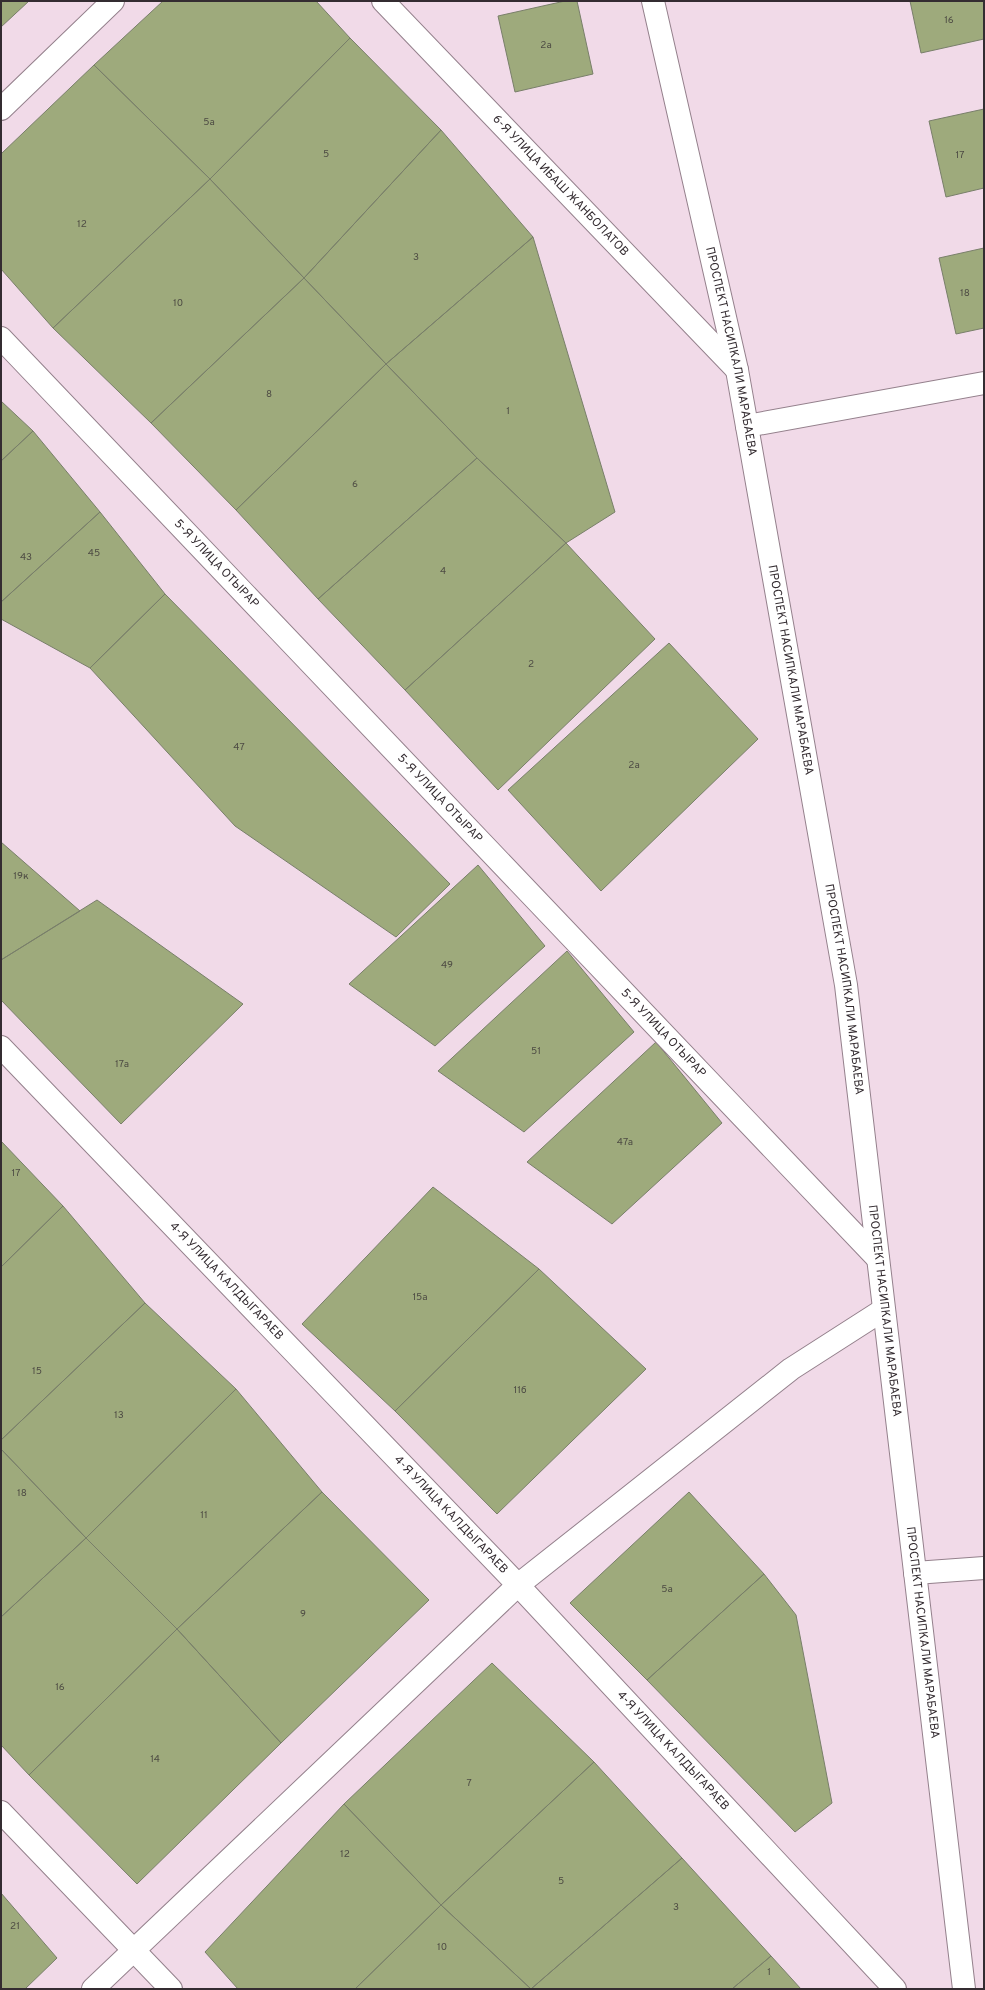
<svg xmlns="http://www.w3.org/2000/svg" width="985" height="1990" font-family="Overpass,sans-serif">
  <style>
    .building { fill: #9eaa7c; stroke: #797f6a }
    .lines { fill: none; stroke-linecap: round; stroke-linejoin: round }
    .minor-casing { stroke: #94808c; stroke-width: 24 }
    .secondary-casing { stroke: #94808c; stroke-width: 24 }
    .minor { stroke: #fff; stroke-width: 22 }
    .secondary { stroke: #fff; stroke-width: 22 }
    .labels { text-anchor: middle; dominant-baseline: central; stroke-width: 4; stroke-linejoin: round; paint-order: stroke }
    .number-label { font-size: 10px; fill: #4e4c44 }
    .street-label { font-size: 12px; fill: #342c31; stroke: #fee8f6 }
  </style>
  <rect width="100%" height="100%" fill="#f1dae8"/>
  <!-- building -->
  <path class="building" d="M1,1H29L1,27Z
    M163,1H316L350,38L210,179L94,65Z
    M565,1H577L593,74L515,92L498,16Z
    M910,1H984V39L921,53Z
    M350,38L441,130L304,278L210,179Z
    M94,65L210,179L53,328L1,269V154Z
    M984,109V188L946,197L929,121Z
    M441,130L533,237L386,364L304,278Z
    M210,179L304,278L151,423L53,328Z
    M533,237L615,512L566,543L477,458L386,364Z
    M984,248V328L956,334L939,258Z
    M304,278L386,364L236,510L151,423Z
    M386,364L477,458L318,599L236,510Z
    M1,401L33,431L1,461Z
    M33,431L100,512L1,602V461Z
    M477,458L566,543L405,690L318,599Z
    M100,512L165,594L90,668L1,619V602Z
    M566,543L655,639L498,790L405,690Z
    M165,594L450,884L396,937L235,826L90,668Z
    M669,643L758,739L601,891L508,790Z
    M1,842L80,911L1,960Z
    M478,865L545,946L435,1046L349,984Z
    M97,900L243,1004L121,1124L1,1000V960Z
    M567,951L634,1032L524,1132L438,1071Z
    M656,1042L722,1123L612,1224L527,1162Z
    M1,1141L63,1206L1,1267Z
    M433,1187L539,1269L395,1411L302,1324Z
    M63,1206L145,1303L1,1440V1267Z
    M539,1269L646,1369L497,1514L395,1411Z
    M145,1303L236,1389L86,1538L1,1449V1440Z
    M236,1389L322,1492L177,1629L86,1538Z
    M1,1449L86,1538L1,1617Z
    M322,1492L429,1600L281,1743L177,1629Z
    M689,1492L764,1574L647,1680L570,1603Z
    M86,1538L177,1629L29,1775L1,1745V1617Z
    M764,1574L796,1615L832,1803L795,1832L647,1680Z
    M177,1629L281,1743L137,1884L29,1775Z
    M492,1663L594,1762L441,1905L344,1804Z
    M594,1762L682,1858L531,1989L441,1905Z
    M344,1804L441,1905L355,1989H238L205,1952Z
    M682,1858L771,1956L732,1989H531Z
    M1,1893L57,1958L25,1989H1Z
    M441,1905L531,1989H355Z
    M771,1956L801,1989H732Z"/>
  <g class="lines">
    <defs>
      <g id="minor">
        <path id="s1" d="M383,1L737,370"/>
        <path d="M1,109L113,1"/>
        <path id="s2" d="M1,338L878,1259"/>
        <path d="M747,426L984,383"/>
        <path id="s3" d="M1,1047L518,1585L895,1989"/>
        <path d="M915,1573L984,1568"/>
        <path d="M1,1812L171,1989"/>
        <path d="M93,1989L518,1585L791,1369L883,1310"/>
      </g>
      <g id="secondary">
        <path id="s4" d="M653,1L737,370L846,985L964,1989"/>
      </g>
    </defs>
    <!-- minor casing -->
    <use href="#minor" class="minor-casing"/>
    <!-- secondary casing -->
    <use href="#secondary" class="secondary-casing"/>
    <!-- minor -->
    <use href="#minor" class="minor"/>
    <!-- secondary -->
    <use href="#secondary" class="secondary"/>
  </g>
  <g class="labels">
    <!-- number labels -->
    <g class="number-label">
      <text x="949" y="20">16</text>
      <text x="546" y="45">2а</text>
      <text x="209" y="122">5а</text>
      <text x="326" y="154">5</text>
      <text x="960" y="155">17</text>
      <text x="82" y="224">12</text>
      <text x="416" y="257">3</text>
      <text x="965" y="293">18</text>
      <text x="178" y="303">10</text>
      <text x="269" y="394">8</text>
      <text x="508" y="411">1</text>
      <text x="355" y="484">6</text>
      <text x="94" y="553">45</text>
      <text x="26" y="557">43</text>
      <text x="443" y="571">4</text>
      <text x="531" y="664">2</text>
      <text x="239" y="747">47</text>
      <text x="634" y="765">2а</text>
      <text x="21" y="876">19к</text>
      <text x="447" y="965">49</text>
      <text x="536" y="1051">51</text>
      <text x="122" y="1064">17а</text>
      <text x="625" y="1142">47а</text>
      <text x="16" y="1173">17</text>
      <text x="420" y="1297">15а</text>
      <text x="37" y="1371">15</text>
      <text x="520" y="1390">11б</text>
      <text x="119" y="1415">13</text>
      <text x="22" y="1493">18</text>
      <text x="204" y="1515">11</text>
      <text x="667" y="1589">5а</text>
      <text x="303" y="1614">9</text>
      <text x="60" y="1687">16</text>
      <text x="155" y="1759">14</text>
      <text x="469" y="1783">7</text>
      <text x="345" y="1854">12</text>
      <text x="561" y="1881">5</text>
      <text x="676" y="1907">3</text>
      <text x="15" y="1926">21</text>
      <text x="442" y="1947">10</text>
      <text x="769" y="1972">1</text>
    </g>
    <!-- street labels -->
    <g class="street-label">
      <text stroke="none"><textPath href="#s1" startOffset="256">6-Я УЛИЦА ИБАШ ЖАНБОЛАТОВ</textPath></text>
      <text stroke="none"><textPath href="#s4" startOffset="359">ПРОСПЕКТ НАСИПКАЛИ МАРАБАЕВА</textPath></text>
      <text stroke="none"><textPath href="#s2" startOffset="312">5-Я УЛИЦА ОТЫРАР</textPath></text>
      <text stroke="none"><textPath href="#s4" startOffset="683">ПРОСПЕКТ НАСИПКАЛИ МАРАБАЕВА</textPath></text>
      <text stroke="none"><textPath href="#s2" startOffset="636">5-Я УЛИЦА ОТЫРАР</textPath></text>
      <text stroke="none"><textPath href="#s4" startOffset="1007">ПРОСПЕКТ НАСИПКАЛИ МАРАБАЕВА</textPath></text>
      <text stroke="none"><textPath href="#s2" startOffset="960">5-Я УЛИЦА ОТЫРАР</textPath></text>
      <text stroke="none"><textPath href="#s3" startOffset="325">4-Я УЛИЦА КАЛДЫГАРАЕВ</textPath></text>
      <text stroke="none"><textPath href="#s4" startOffset="1331">ПРОСПЕКТ НАСИПКАЛИ МАРАБАЕВА</textPath></text>
      <text stroke="none"><textPath href="#s3" startOffset="649">4-Я УЛИЦА КАЛДЫГАРАЕВ</textPath></text>
      <text stroke="none"><textPath href="#s4" startOffset="1655">ПРОСПЕКТ НАСИПКАЛИ МАРАБАЕВА</textPath></text>
      <text stroke="none"><textPath href="#s3" startOffset="973">4-Я УЛИЦА КАЛДЫГАРАЕВ</textPath></text>
    </g>
  </g>
  <!-- border -->
  <rect width="985" height="1990" fill="none" stroke="#342c31" stroke-width="4"/>
</svg>
